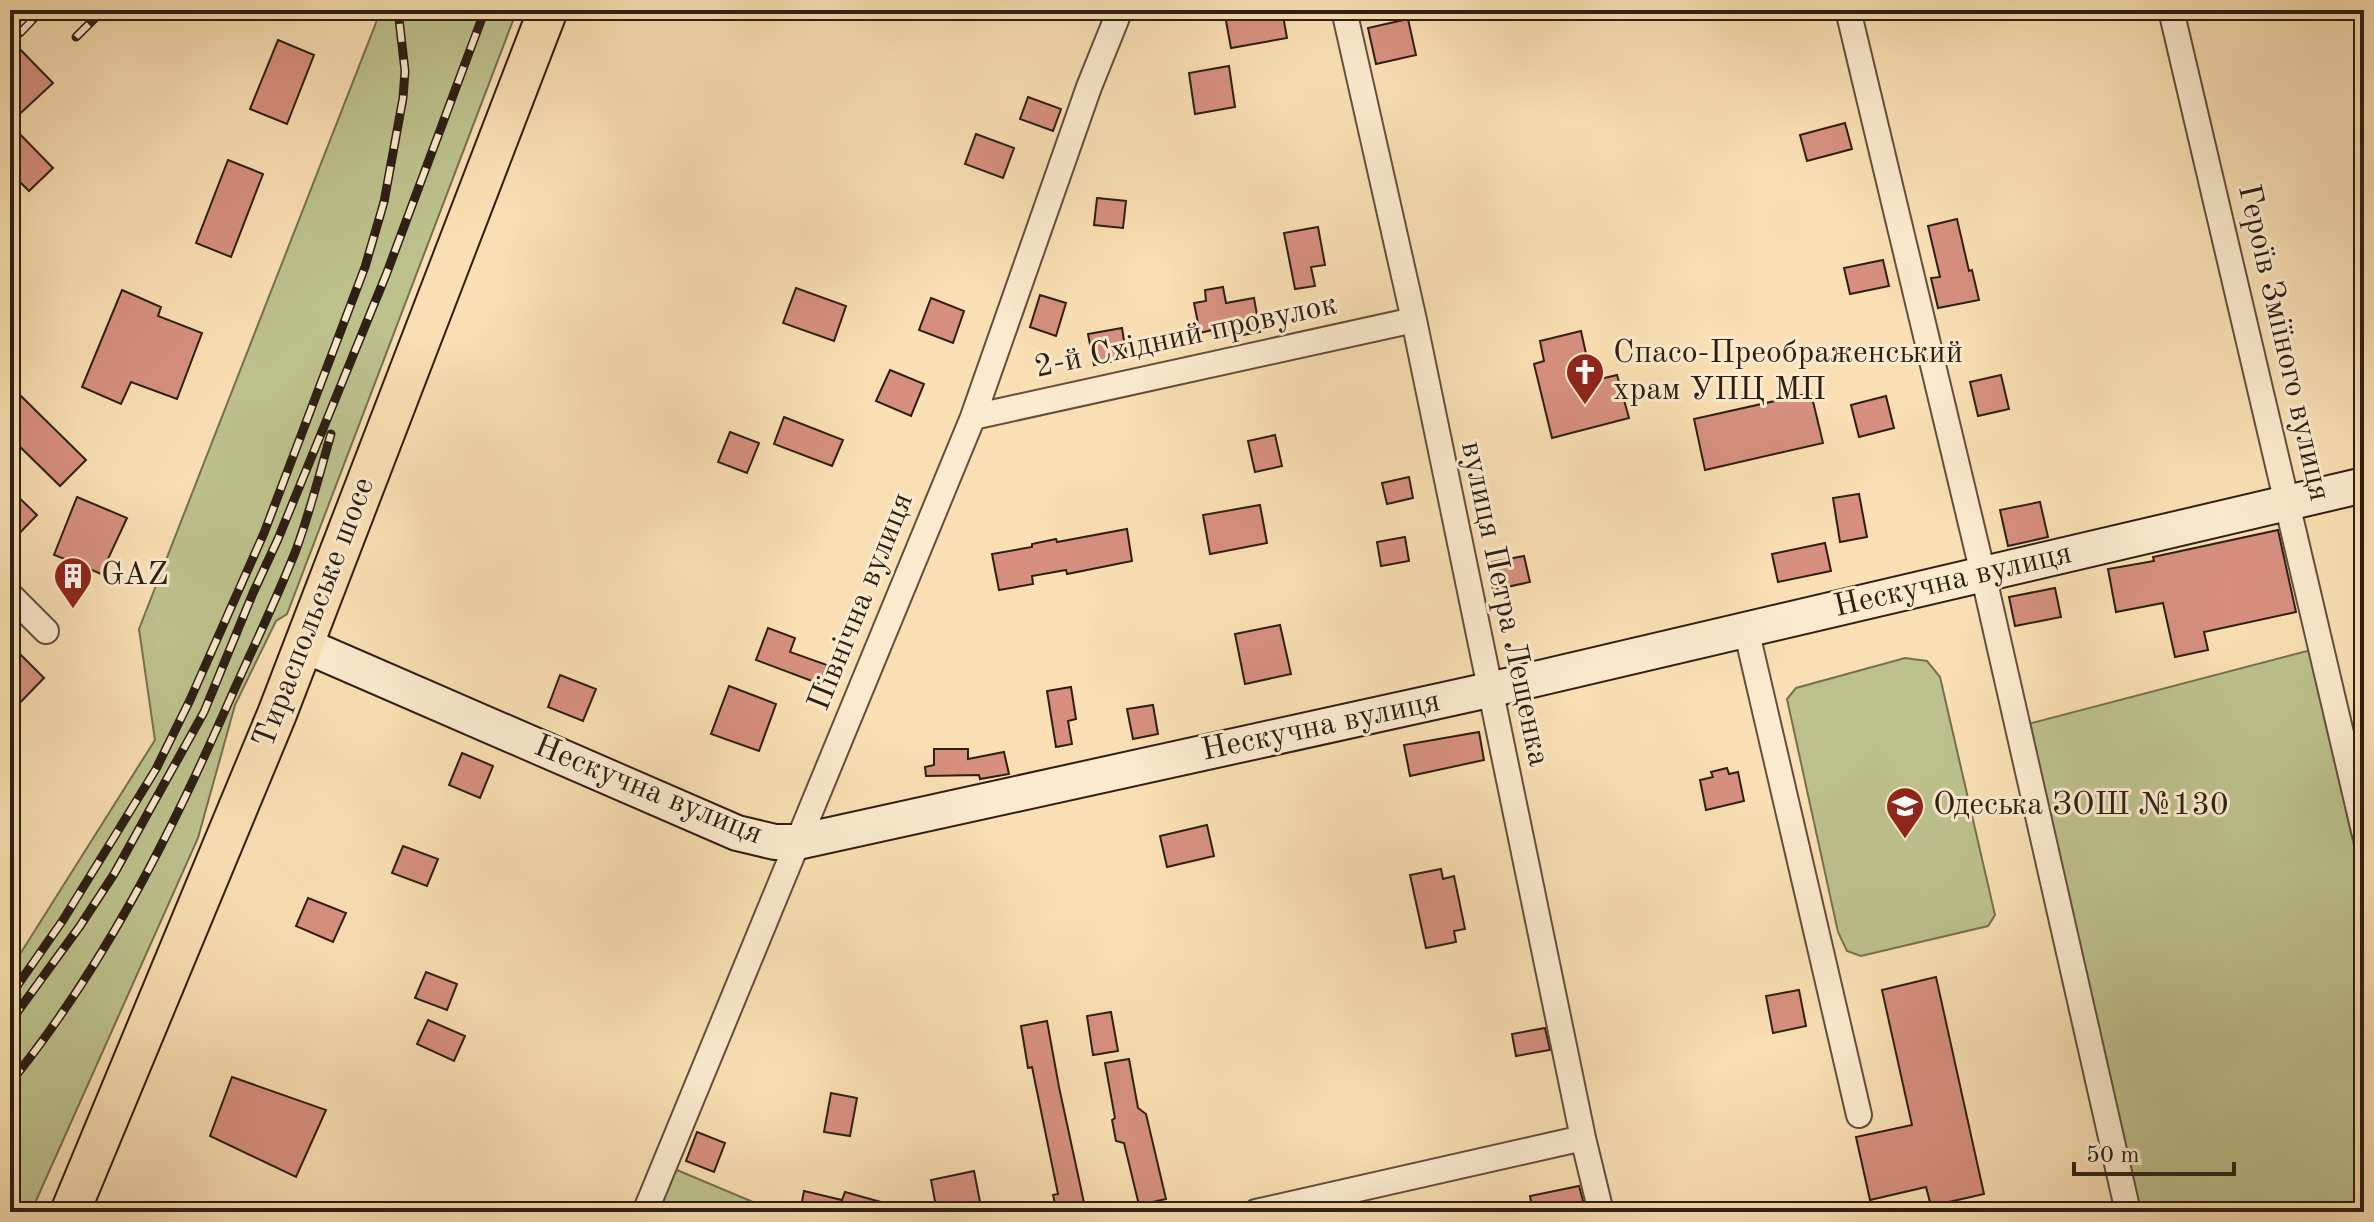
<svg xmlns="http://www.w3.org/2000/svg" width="2374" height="1222" font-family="'Old Standard TT',serif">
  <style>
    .green { fill: #bdc28d; stroke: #767050; stroke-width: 2 }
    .building { fill: #d79080; stroke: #2e1f14; stroke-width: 2 }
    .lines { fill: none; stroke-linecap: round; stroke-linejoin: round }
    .street-casing { stroke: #614f3c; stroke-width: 28 }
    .secondary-casing { stroke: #2e1f14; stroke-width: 38 }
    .primary-casing { stroke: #2e1f14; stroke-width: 42 }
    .street { stroke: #fbeace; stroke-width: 24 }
    .secondary { stroke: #fbeace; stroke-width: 34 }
    .primary { stroke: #f9dfb3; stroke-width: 38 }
    .rail-casing { stroke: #2e1f14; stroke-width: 9 }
    .rail { stroke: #fbeace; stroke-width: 6; stroke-dasharray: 18; stroke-linecap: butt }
    .labels { text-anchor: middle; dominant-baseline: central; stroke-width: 6; stroke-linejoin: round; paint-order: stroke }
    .street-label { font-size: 32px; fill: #2e1f14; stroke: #fbeace }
    .poi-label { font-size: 32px; fill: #2e1f14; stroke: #fbeace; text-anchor: start }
  </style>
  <rect width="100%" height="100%" fill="#f9dfb3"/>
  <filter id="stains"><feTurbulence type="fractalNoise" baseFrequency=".0025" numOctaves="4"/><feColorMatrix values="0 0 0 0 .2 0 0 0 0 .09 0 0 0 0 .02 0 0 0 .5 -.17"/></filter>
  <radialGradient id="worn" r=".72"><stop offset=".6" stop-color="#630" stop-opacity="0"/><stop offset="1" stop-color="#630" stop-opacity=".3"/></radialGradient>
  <!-- green -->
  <path class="green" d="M381,10H517L287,614L276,621L235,705L198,838L31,1212H10V970L155,740L139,629Z
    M2311,650L2364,891V1212H2139L2028,724Z
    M1905,658L1927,661L1940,677L1995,915L1988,926L1861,956L1847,951L1838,932L1787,699L1796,688Z
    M665,1165L777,1212H645Z"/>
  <!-- building -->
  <path class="building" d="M1224,10H1282L1287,38L1231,48Z
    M1408,19L1416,55L1376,64L1368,28Z
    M10,39L53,83L10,123Z
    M278,40L314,55L287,124L250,109Z
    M1229,66L1235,107L1195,114L1189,73Z
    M1028,97L1061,109L1053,131L1020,119Z
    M1845,123L1852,149L1807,161L1800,135Z
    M10,124L53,168L29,191L10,172Z
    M976,134L1014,148L1003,178L965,164Z
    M228,160L263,174L231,257L196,243Z
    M1097,198L1126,201L1123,228L1094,225Z
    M1957,219L1969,271L1972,270L1979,300L1938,308L1931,278L1940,277L1928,226Z
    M1318,227L1325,265L1311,267L1315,286L1295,289L1284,233Z
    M1883,260L1889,286L1850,294L1844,268Z
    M1223,287L1226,303L1254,298L1260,332L1214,340L1212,330L1200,333L1194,303L1206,301L1205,290Z
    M796,288L846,306L834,341L783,323Z
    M122,290L161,307L158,316L202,333L177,399L131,382L121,404L82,387Z
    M1040,295L1066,303L1056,336L1030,327Z
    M931,298L964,311L953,343L919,330Z
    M1122,328L1127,359L1094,365L1088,334Z
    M1581,331L1592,381L1617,375L1629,418L1552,438L1534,364L1544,361L1540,341Z
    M890,370L924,384L911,416L876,401Z
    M2001,375L2009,409L1978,416L1970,382Z
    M1811,393L1823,443L1705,470L1694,419Z
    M21,396L86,460L60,486L10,437V406Z
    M1886,396L1894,428L1859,437L1851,405Z
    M784,417L843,440L832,466L774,444Z
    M730,432L759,443L747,473L718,462Z
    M1275,435L1282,466L1255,472L1248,441Z
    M1409,477L1413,498L1387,504L1382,483Z
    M10,489L37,515L10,543Z
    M1859,494L1867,537L1840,542L1833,498Z
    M77,497L127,518L101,574L80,565L81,561L78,564L54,555Z
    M2040,502L2048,537L2008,546L2000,510Z
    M1260,505L1267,543L1210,554L1203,515Z
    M1127,529L1132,561L1067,574L1066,570L1032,576L1033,584L999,590L992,554L1032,547V544L1056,539L1057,542Z
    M2278,530L2296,612L2204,632L2208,650L2175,657L2163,603L2116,612L2108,569L2154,561L2153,557Z
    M1405,537L1409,561L1381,566L1377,542Z
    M1825,543L1831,571L1778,582L1772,554Z
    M1524,556L1530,582L1493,590L1487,563Z
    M2055,588L2061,617L2015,626L2009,597Z
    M1280,625L1291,674L1245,684L1235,634Z
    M768,628L795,638L790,652L827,665L820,684L756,660Z
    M10,644L44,678L10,713Z
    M560,675L596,689L583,721L548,707Z
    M729,686L776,704L759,751L711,734Z
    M1071,687L1076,719L1068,721L1072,744L1056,747L1047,691Z
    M1153,705L1158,734L1133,739L1127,709Z
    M1479,732L1484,760L1410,776L1404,745Z
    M934,749H968V759L1004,752L1009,774L980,779L979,775L926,776L925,767L934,765Z
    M462,753L493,766L480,798L449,785Z
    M1727,768L1729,774L1738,772L1744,801L1706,810L1700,780L1713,777L1711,772Z
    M1207,825L1214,856L1167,867L1160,836Z
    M403,846L438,859L427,886L392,873Z
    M1441,869L1443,879L1454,876L1465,929L1454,931L1456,942L1426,948L1410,875Z
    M308,898L346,913L333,942L296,926Z
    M426,972L457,984L447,1010L415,998Z
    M1936,977L1984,1194L1931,1206L1926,1187L1870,1200L1856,1137L1912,1125L1882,990Z
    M1799,990L1806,1026L1773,1033L1766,996Z
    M1111,1012L1118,1051L1093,1055L1087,1016Z
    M428,1020L465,1036L454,1061L417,1044Z
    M1047,1021L1059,1087L1086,1212H1057L1053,1195L1058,1194L1032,1067L1028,1068L1021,1026Z
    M1545,1028L1550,1050L1516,1056L1512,1034Z
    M1129,1059L1138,1108L1146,1114L1166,1199L1139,1205L1124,1143L1116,1141L1112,1120L1115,1118L1105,1063Z
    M232,1077L326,1110L296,1177L210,1136Z
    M831,1093L857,1098L850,1136L824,1132Z
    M697,1132L725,1143L714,1172L686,1161Z
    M974,1171L982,1212H937L931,1180Z
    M1579,1186L1586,1212H1533L1530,1196Z
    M804,1191L842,1200L845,1192L899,1207L898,1212H800Z"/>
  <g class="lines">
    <defs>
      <path id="street" d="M1344,10L1414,320L1583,1138L1601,1212
        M1848,10L1984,578L2128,1212
        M2171,10L2364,831
        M973,417L1414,320
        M10,595L46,631
        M1746,629L1859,1115
        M645,1212L973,417L1089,87L1120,10
        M1256,1212L1583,1138"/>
      <path id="secondary" d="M304,645L737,833L775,842H798L1489,690L2364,485"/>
      <path id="primary" d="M70,1212L277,714L548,10"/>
    </defs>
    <!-- street casing -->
    <use href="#street" class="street-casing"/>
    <!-- secondary casing -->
    <use href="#secondary" class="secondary-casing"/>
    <!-- primary casing -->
    <use href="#primary" class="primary-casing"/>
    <!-- street -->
    <use href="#street" class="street"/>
    <!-- secondary -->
    <use href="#secondary" class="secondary"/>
    <!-- primary -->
    <use href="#primary" class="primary"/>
    <defs>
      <path id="rail" d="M20,33L42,10
        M76,37L103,10
        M10,996L63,920L156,769L190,700L264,533L365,267L384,202L403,98L405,71L398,10
        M10,1022L80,926L114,874L204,712L253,593L278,539L386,275L485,10
        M10,1083C102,969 168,840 227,706C250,654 275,603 296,550C310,512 320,472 331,434"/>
    </defs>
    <!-- rail casing -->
    <use href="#rail" class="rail-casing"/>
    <!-- rail -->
    <use href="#rail" class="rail"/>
  </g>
  <!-- icons -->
  <defs>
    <symbol id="church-pin" viewBox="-11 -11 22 30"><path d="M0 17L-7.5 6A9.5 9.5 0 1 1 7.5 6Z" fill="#8f2418" stroke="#fbeace"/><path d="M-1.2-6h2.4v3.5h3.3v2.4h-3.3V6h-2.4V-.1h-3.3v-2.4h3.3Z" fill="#fff"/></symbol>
    <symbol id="building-pin" viewBox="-11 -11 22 30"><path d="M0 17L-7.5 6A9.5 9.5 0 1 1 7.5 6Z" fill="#8f2418" stroke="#fbeace"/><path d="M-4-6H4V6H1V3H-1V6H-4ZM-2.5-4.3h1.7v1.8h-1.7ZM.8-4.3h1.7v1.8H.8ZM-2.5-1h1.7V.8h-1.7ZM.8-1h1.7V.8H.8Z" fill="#fff"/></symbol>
    <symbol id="school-pin" viewBox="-11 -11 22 30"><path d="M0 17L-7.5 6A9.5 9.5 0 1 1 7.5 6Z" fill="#8f2418" stroke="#fbeace"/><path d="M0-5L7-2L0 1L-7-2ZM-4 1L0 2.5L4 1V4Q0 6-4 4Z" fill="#fff"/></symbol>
  </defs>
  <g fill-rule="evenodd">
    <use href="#church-pin" x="1563" y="350" width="44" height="60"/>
    <use href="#building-pin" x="51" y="554" width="44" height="60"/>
    <use href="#school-pin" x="1883" y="784" width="44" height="60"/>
  </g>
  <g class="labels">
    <!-- street labels -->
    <g class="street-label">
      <text transform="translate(1186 337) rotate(-12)">2-й Східний провулок</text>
      <text transform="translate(2283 343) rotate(77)">Героїв Зміїного вулиця</text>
      <text transform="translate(1953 581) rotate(-13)">Нескучна вулиця</text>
      <text transform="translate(862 602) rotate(-68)">Північна вулиця</text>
      <text transform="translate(1504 604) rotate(78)">вулиця Петра Лещенка</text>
      <text transform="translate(315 613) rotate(-69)">Тираспольське шосе</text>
      <text transform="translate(1321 727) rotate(-12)">Нескучна вулиця</text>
      <text transform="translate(648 791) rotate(22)">Нескучна вулиця</text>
    </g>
    <!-- poi labels -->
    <g class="poi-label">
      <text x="1613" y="354">Спасо-Преображенський<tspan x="1613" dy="37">храм УПЦ МП</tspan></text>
      <text x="101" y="576">GAZ</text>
      <text x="1933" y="806">Одеська ЗОШ №130</text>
    </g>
  </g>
  <!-- margin -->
  <rect width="2374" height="1222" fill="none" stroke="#f9dfb3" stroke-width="40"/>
  <rect x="12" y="12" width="2350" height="1198" fill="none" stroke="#2e1f14" stroke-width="4"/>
  <rect x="20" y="20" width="2334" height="1182" fill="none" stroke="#2e1f14" stroke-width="2"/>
  <!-- scale -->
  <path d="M2074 1162v12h160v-12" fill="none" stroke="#2e1f14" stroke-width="4"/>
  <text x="2086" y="1162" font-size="24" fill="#2e1f14" stroke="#fbeace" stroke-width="6" paint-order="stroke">50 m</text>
  <rect width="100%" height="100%" filter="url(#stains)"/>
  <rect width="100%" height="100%" fill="url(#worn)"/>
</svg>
